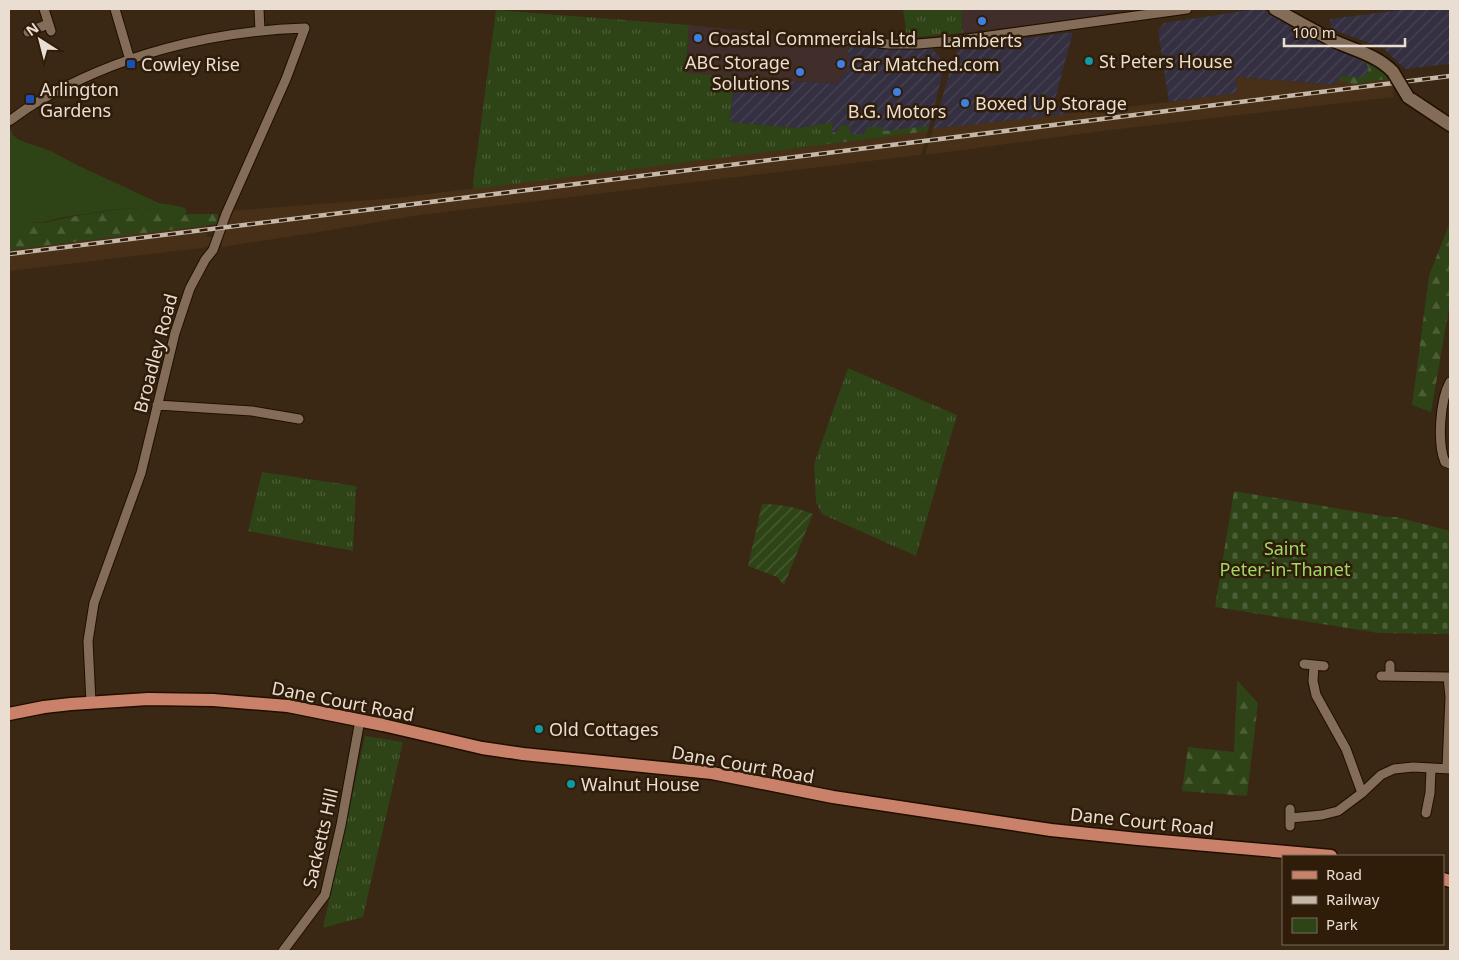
<svg xmlns="http://www.w3.org/2000/svg" width="1459" height="960" font-family="'Noto Sans',sans-serif">
  <style>
    .commercial { fill: #412d2a }
    .industrial { fill: url(#industrial-furrows) }
    .built { fill: #473017 }
    .grass { fill: url(#grass-tufts) }
    .forest { fill: url(#forest-firs) }
    .cemetery { fill: url(#cemetery-stones) }
    .park { fill: #2e4316 }
    .garden { fill: url(#garden-furrows) }
    .lines { fill: none; stroke-linecap: round; stroke-linejoin: round }
    .street-casing { stroke: #200f00; stroke-width: 11 }
    .secondary-casing { stroke: #200f00; stroke-width: 15 }
    .primary-casing { stroke: #200f00; stroke-width: 15 }
    .street { stroke: #836d58; stroke-width: 9 }
    .secondary { stroke: #836d58; stroke-width: 12 }
    .primary { stroke: #c98269; stroke-width: 12 }
    .rail-casing { stroke: #c5b8aa; stroke-width: 4.5 }
    .rail { stroke: #2f1d0a; stroke-width: 2.5; stroke-dasharray: 8; stroke-linecap: butt }
    .secondary-bridge-casing { stroke: #200f00; stroke-width: 15; stroke-linecap: butt }
    .secondary-bridge { stroke: #836d58; stroke-width: 12 }
    .shop-dot { fill: #3f7fe0; stroke: #2f1d0a; stroke-width: 2 }
    .culture-dot { fill: #0f9aa8; stroke: #2f1d0a; stroke-width: 2 }
    .transit-dot { fill: #1a4fb4; stroke: #2f1d0a; stroke-width: 2 }
    .labels { text-anchor: middle; dominant-baseline: central; stroke-width: 5; stroke-linejoin: round; paint-order: stroke }
    .poi-label { font-size: 18px; fill: #eaded2; stroke: #2f1d0a; text-anchor: start }
    .street-label { font-size: 18px; fill: #eaded2; stroke: #2f1d0a }
    .park-label { font-size: 18px; fill: #a0d864; stroke: #2f1d0a }
  </style>
  <defs>
    <pattern id="industrial-furrows" width="10" height="10" patternUnits="userSpaceOnUse" patternTransform="scale(1.25)"><rect width="10" height="10" fill="#343041"/><path d="M-1 1l2-2M0 10L10 0M9 11l2-2" fill="none" stroke="#484453"/></pattern>
    <pattern id="grass-tufts" width="24" height="20" patternUnits="userSpaceOnUse" patternTransform="scale(1.25)"><rect width="24" height="20" fill="#2e4316"/><path d="M3 7l-1-3M5 7V3M7 7l1-3M15 17l-1-3M17 17v-4M19 17l1-3" fill="none" stroke="#4c5e37"/></pattern>
    <pattern id="forest-firs" width="22" height="20" patternUnits="userSpaceOnUse" patternTransform="scale(1.25)"><rect width="22" height="20" fill="#2e4316"/><path d="M5 1l3.5 6h-7zM16 11l3.5 6h-7z" fill="#4c5e37"/></pattern>
    <pattern id="cemetery-stones" width="16" height="16" patternUnits="userSpaceOnUse" patternTransform="scale(1.25)"><rect width="16" height="16" fill="#2e4316"/><path d="M2 7V4a2 2 0 0 1 4 0v3zM10 15v-3a2 2 0 0 1 4 0v3z" fill="#4c5e37"/></pattern>
    <pattern id="garden-furrows" width="10" height="10" patternUnits="userSpaceOnUse" patternTransform="scale(1.25)"><rect width="10" height="10" fill="#2e4316"/><path d="M-1 1l2-2M0 10L10 0M9 11l2-2" fill="none" stroke="#4c5e37"/></pattern>
  </defs>
  <rect width="100%" height="100%" fill="#3a2714"/>
  <!-- commercial -->
  <path class="commercial" d="M968,9H1132L1087,17L963,33L961,12Z
    M689,25L834,40L849,44L847,70L836,84L686,74Z"/>
  <!-- industrial -->
  <path class="industrial" d="M1256,9H1261L1358,54L1383,74L1360,79L1336,80V85L1236,77L1238,93L1169,102L1158,31L1164,23Z
    M1409,9H1450V64L1405,69L1383,48L1331,29L1330,19Z
    M1073,32L1054,103L1070,114L933,129L956,51L967,46Z
    M849,44L931,47L945,64L928,131L831,144L833,122L799,128L730,122L734,77L836,84L847,70Z"/>
  <!-- built -->
  <path class="built" d="M1236,77L1336,85V79L1392,78L1394,97L1103,131L925,155L933,129L1169,102L1237,93Z
    M928,131L921,155L420,215L307,234L222,247V236L229,211L396,198L831,144Z
    M218,214L217,224L206,226L207,237H214L210,247L9,271V242Z"/>
  <!-- grass -->
  <path class="grass" d="M903,9H968L961,12L963,33L907,38Z
    M496,10L689,25L686,73L734,77L730,122L799,128L833,122L831,144L474,189L473,183Z
    M848,368L957,415L916,556L822,514L816,502L814,464Z
    M262,472L356,486L353,551L248,531Z
    M365,736L403,742L363,917L323,928Z"/>
  <!-- forest -->
  <path class="forest" d="M1353,55L1386,71L1392,78L1355,84L1340,81L1338,78C1345,75 1350,75 1357,78C1364,76 1367,75 1369,68C1364,60 1358,60 1353,55Z
    M840,125L850,126V134H864L867,127H883L884,131L929,126L928,131L831,144L832,133L838,131Z
    M131,208L156,209L182,217L186,214H218L217,224L9,250V227C18,228 23,224 31,223C35,222 39,223 43,223C72,216 101,211 131,208Z
    M1450,222V303L1431,412L1412,405L1429,276Z
    M1237,680L1258,703L1247,796L1182,791L1188,747L1234,752Z"/>
  <!-- cemetery -->
  <path class="cemetery" d="M1234,491L1388,517H1397L1450,531V634L1379,633L1215,607Z"/>
  <!-- park -->
  <path class="park" d="M9,127L13,135L19,140L51,151L77,165L159,203L178,206L185,208L187,212L182,217L177,218L156,209L131,208L103,211L60,218L40,223L33,222L22,227H9Z"/>
  <!-- garden -->
  <path class="garden" d="M762,504C780,504 796,507 813,514L784,585L777,577L748,566Z"/>
  <g class="lines">
    <defs>
      <path id="street" d="M44,9L51,31
        M115,9L130,60
        M259,9L260,31
        M28,32L48,24
        M840,39L889,44H918L953,41L1187,9
        M9,121C17,116 25,109 34,104C116,55 210,31 305,28L286,79L226,214L213,250L205,260L190,288L175,333L141,473L94,603L88,641L91,703
        M1450,382C1440,400 1437,443 1445,462L1450,464
        M157,405L252,411L299,419
        M1304,664L1324,666
        M1314,665L1313,681L1316,695L1346,749L1362,793
        M1390,665V676
        M1381,676L1448,677L1450,697L1447,768
        M1426,813L1430,793L1431,769
        M1291,818L1322,815L1338,811L1362,793L1381,775L1394,769L1413,767L1450,769
        M1290,826V809
        M283,951L325,895L341,825L360,720"/>
      <path id="secondary" d="M1275,9C1295,20 1314,31 1334,41C1354,50 1377,55 1393,72
        M1408,97L1450,125"/>
      <path id="primary" d="M9,714L44,707L71,704L148,699L213,700L288,706L383,725L482,748L523,754L712,773L833,797L1051,830L1138,839L1331,856
        M1443,879L1450,881"/>
    </defs>
    <!-- street casing -->
    <use href="#street" class="street-casing"/>
    <!-- secondary casing -->
    <use href="#secondary" class="secondary-casing"/>
    <!-- primary casing -->
    <use href="#primary" class="primary-casing"/>
    <!-- street -->
    <use href="#street" class="street"/>
    <!-- secondary -->
    <use href="#secondary" class="secondary"/>
    <!-- primary -->
    <use href="#primary" class="primary"/>
    <defs>
      <path id="rail" d="M9,254L1450,76"/>
    </defs>
    <!-- rail casing -->
    <use href="#rail" class="rail-casing"/>
    <!-- rail -->
    <use href="#rail" class="rail"/>
    <defs>
      <path id="secondary-bridge" d="M1393,72L1408,97"/>
    </defs>
    <!-- secondary-bridge casing -->
    <use href="#secondary-bridge" class="secondary-bridge-casing"/>
    <!-- secondary-bridge -->
    <use href="#secondary-bridge" class="secondary-bridge"/>
  </g>
  <!-- markers -->
  <g class="shop-dot">
    <circle cx="982" cy="21" r="5"/>
    <circle cx="698" cy="38" r="5"/>
    <circle cx="841" cy="64" r="5"/>
    <circle cx="800" cy="72" r="5"/>
    <circle cx="897" cy="92" r="5"/>
    <circle cx="965" cy="103" r="5"/>
  </g>
  <g class="culture-dot">
    <circle cx="1089" cy="61" r="5"/>
    <circle cx="539" cy="729" r="5"/>
    <circle cx="571" cy="784" r="5"/>
  </g>
  <g class="transit-dot">
    <rect x="126" y="59" width="10" height="10" rx="2.5"/>
    <rect x="25" y="94" width="10" height="10" rx="2.5"/>
  </g>
  <g class="labels">
    <!-- poi labels -->
    <g class="poi-label">
      <text x="708" y="38">Coastal Commercials Ltd</text>
      <text x="982" y="40" text-anchor="middle">Lamberts</text>
      <text x="1099" y="61">St Peters House</text>
      <text x="790" y="62" text-anchor="end">ABC Storage<tspan x="790" dy="21">Solutions</tspan></text>
      <text x="141" y="64">Cowley Rise</text>
      <text x="851" y="64">Car Matched.com</text>
      <text x="40" y="89">Arlington<tspan x="40" dy="21">Gardens</tspan></text>
      <text x="975" y="103">Boxed Up Storage</text>
      <text x="897" y="111" text-anchor="middle">B.G. Motors</text>
      <text x="549" y="729">Old Cottages</text>
      <text x="581" y="784">Walnut House</text>
    </g>
    <!-- street labels -->
    <g class="street-label">
      <text transform="translate(155 353) rotate(-75)">Broadley Road</text>
      <text transform="translate(343 701) rotate(11)">Dane Court Road</text>
      <text transform="translate(743 764) rotate(10)">Dane Court Road</text>
      <text transform="translate(1142 821) rotate(6)">Dane Court Road</text>
      <text transform="translate(320 838) rotate(-77)">Sacketts Hill</text>
    </g>
    <!-- park labels -->
    <g class="park-label">
      <text x="1285" y="548">Saint<tspan x="1285" dy="21">Peter-in-Thanet</tspan></text>
    </g>
  </g>
  <!-- border -->
  <rect width="1459" height="960" fill="none" stroke="#eaded2" stroke-width="20"/>
  <!-- legend -->
  <rect x="1282" y="855" width="162" height="90" fill="#2f1d0a" stroke="#7a6a5a"/>
  <rect x="1292" y="871" width="25" height="8" fill="#c98269" stroke="#7a6a5a"/>
  <text x="1326" y="880" font-size="15" fill="#eaded2">Road</text>
  <rect x="1292" y="896" width="25" height="8" fill="#c5b8aa" stroke="#7a6a5a"/>
  <text x="1326" y="905" font-size="15" fill="#eaded2">Railway</text>
  <rect x="1292" y="918" width="25" height="15" fill="#2e4316" stroke="#7a6a5a"/>
  <text x="1326" y="930" font-size="15" fill="#eaded2">Park</text>
  <!-- north arrow -->
  <g transform="translate(40 40) rotate(324)" stroke="#2f1d0a" stroke-width="4" paint-order="stroke">
  <path d="M0-4L9 19L0 12L-9 19Z" fill="#eaded2"/>
  <text y="-8" font-size="14" font-weight="bold" text-anchor="middle" fill="#eaded2">N</text>
  </g>
  <!-- scale -->
  <path d="M1284 38v8h121v-8" fill="none" stroke="#eaded2" stroke-width="2.5"/>
  <text x="1292" y="38" font-size="15" fill="#eaded2" stroke="#2f1d0a" stroke-width="4" paint-order="stroke">100 m</text>
</svg>
